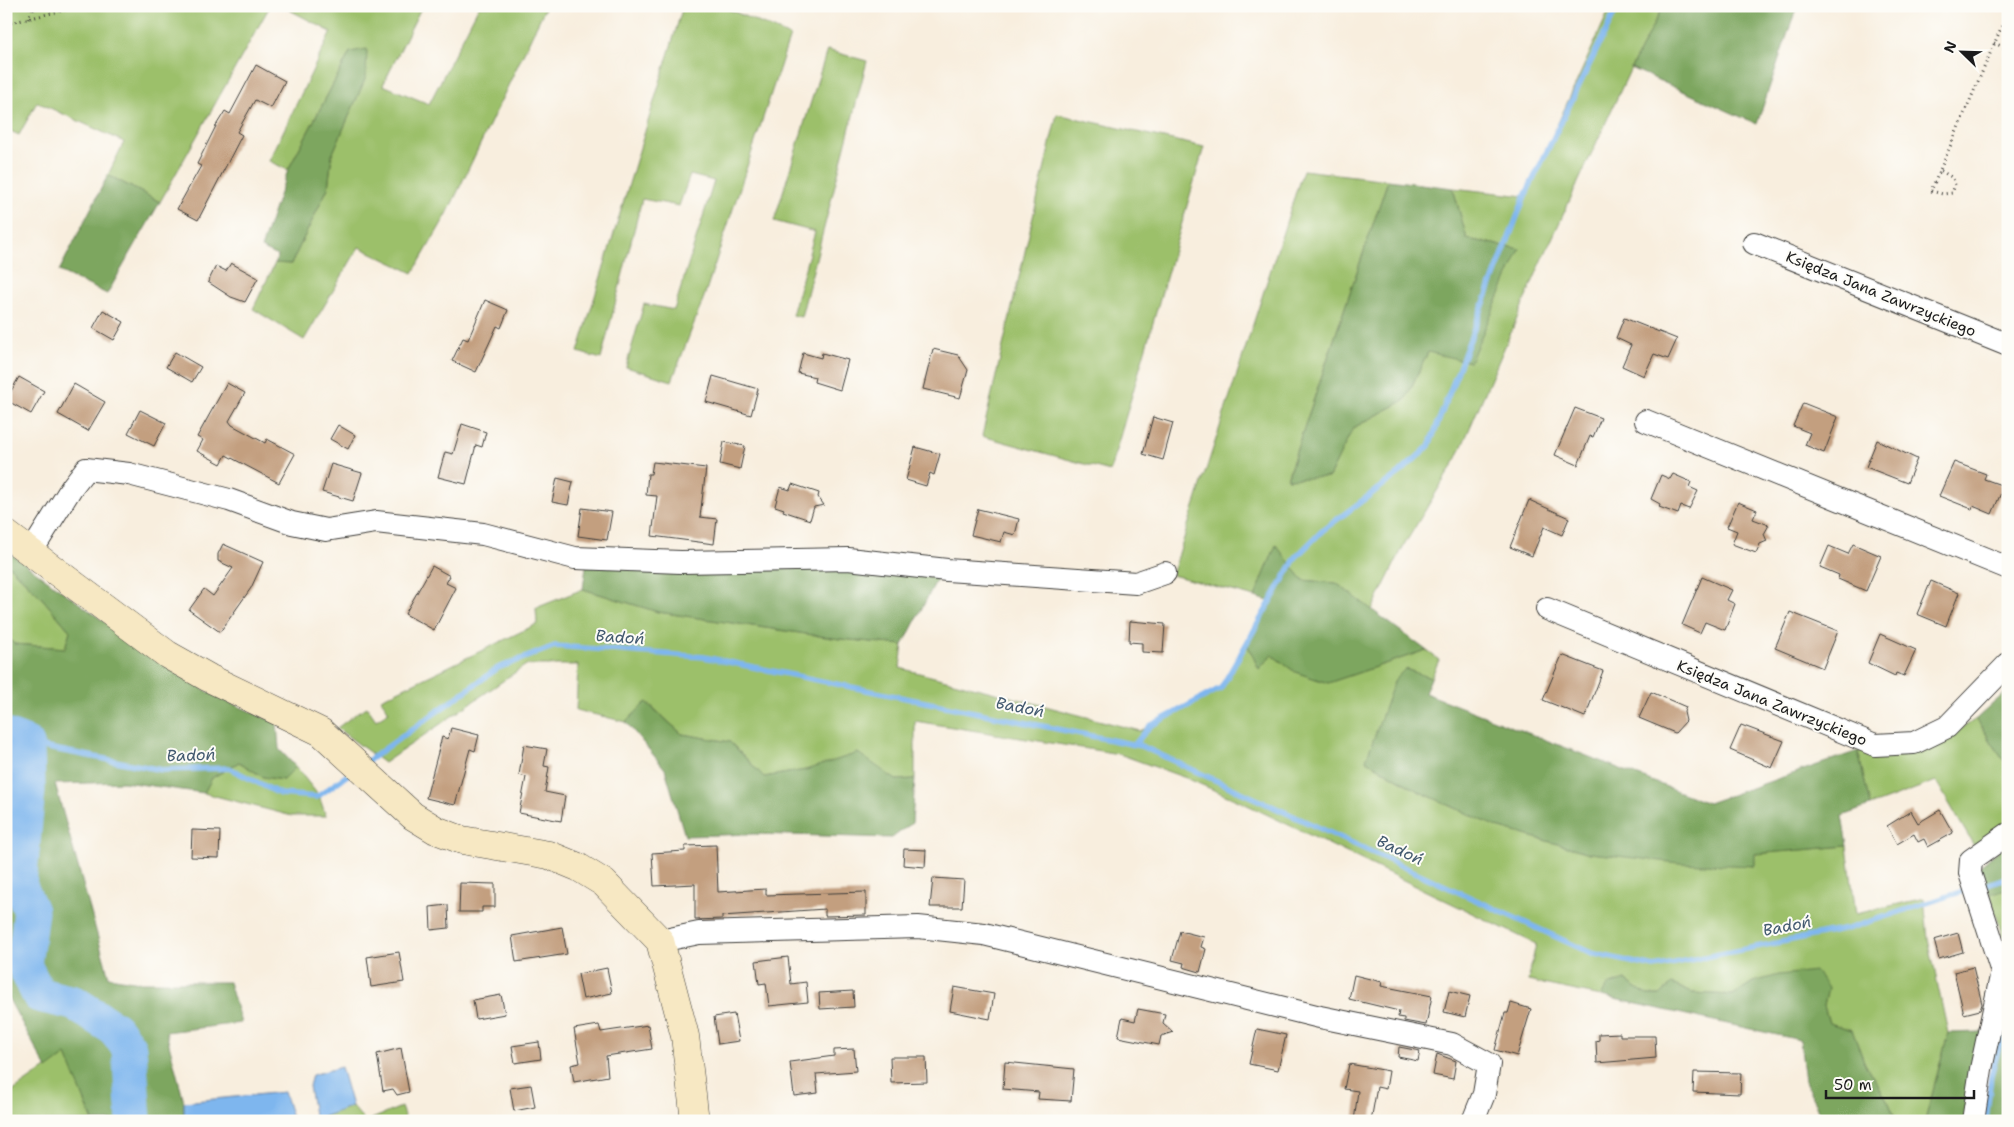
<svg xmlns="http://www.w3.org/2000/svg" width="2014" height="1127" font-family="'Shantell Sans',sans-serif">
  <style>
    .green { fill: #9cc06a; stroke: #5c6e43 }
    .forest { fill: #7da65e; stroke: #4c613d }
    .water { fill: #7eb6ee; stroke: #4d6985 }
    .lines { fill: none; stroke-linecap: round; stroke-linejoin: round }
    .stream { stroke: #7eb6ee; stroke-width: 5.5 }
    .river { stroke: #7eb6ee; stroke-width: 35 }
    .building { fill: #c39f7f }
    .street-casing { stroke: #3d3c39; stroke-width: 24 }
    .secondary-casing { stroke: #3d3c39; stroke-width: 29 }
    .path { stroke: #3d3c39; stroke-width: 3; stroke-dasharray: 1 4; stroke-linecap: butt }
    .street { stroke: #fff; stroke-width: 22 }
    .secondary { stroke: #f7e8c3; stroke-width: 28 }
    .labels { text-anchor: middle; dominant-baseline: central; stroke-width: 4; stroke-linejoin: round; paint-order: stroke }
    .street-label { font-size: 15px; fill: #1c1c1c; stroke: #fdfcf7 }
    .water-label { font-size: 16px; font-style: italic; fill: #435a70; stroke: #fdfcf7 }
  </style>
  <rect width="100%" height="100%" fill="#fdfcf7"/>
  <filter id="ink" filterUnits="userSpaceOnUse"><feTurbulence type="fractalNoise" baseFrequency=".02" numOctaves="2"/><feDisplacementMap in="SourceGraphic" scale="10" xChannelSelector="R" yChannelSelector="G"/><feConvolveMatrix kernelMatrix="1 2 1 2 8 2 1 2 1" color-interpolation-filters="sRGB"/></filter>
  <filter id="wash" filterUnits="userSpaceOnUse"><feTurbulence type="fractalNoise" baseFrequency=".0096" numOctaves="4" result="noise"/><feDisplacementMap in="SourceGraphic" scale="20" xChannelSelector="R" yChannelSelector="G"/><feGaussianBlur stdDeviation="1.12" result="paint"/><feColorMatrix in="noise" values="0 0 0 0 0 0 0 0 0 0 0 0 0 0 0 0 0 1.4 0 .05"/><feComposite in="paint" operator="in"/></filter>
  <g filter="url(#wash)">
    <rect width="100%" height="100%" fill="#f8eede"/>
    <!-- green -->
    <path class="green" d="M6,6H270L160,202L108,175L124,142L37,102L19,135L6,129Z
      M282,6H336L343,9L344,6H422L383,85L429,104L479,6H546L447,214L413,273L359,247L304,340L253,309L275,263L291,264L328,188L332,155L366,77L350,52L288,170L269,161L331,32Z
      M683,6H721L790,36L704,297L672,381L626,367L644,304L674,310L714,181L690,175L679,206L642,199L601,359L578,352Z
      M1611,6H1663L1631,68L1539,267L1457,458L1403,547L1372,610L1336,583L1303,580L1276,546L1255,597L1172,575L1303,170L1388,180L1287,478L1329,477L1353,428L1405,400L1428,352L1519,249L1467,239L1453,188L1525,196Z
      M827,50L867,61L801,317L792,315L815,232L774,221Z
      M1057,114L1204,147L1110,471L982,436Z
      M6,563L40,596L70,631L65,648L14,644L6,635Z
      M583,589L658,612L840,639L903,645L900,668L1140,731L1221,688L1247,644L1259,669L1272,655L1295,672L1328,683L1426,650L1439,660L1431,678L1405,669L1366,760L1418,791L1497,827L1590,853L1755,866L1754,854L1847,846L1856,914L1924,898L1928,939L1948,1033L1925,1121H1896L1889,1103L1865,1064L1852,1030L1829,1023L1824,1006L1828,988L1753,982L1733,995L1692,993L1672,984L1660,995H1647L1625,980L1608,986L1601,996L1528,981L1536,944L1239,801L1186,778L1119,754L915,721V779L896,780L857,754L806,770L764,777L730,742L682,734L647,702L626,722L576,710L578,665H526L384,763L337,728L357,713L367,707L376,720L389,712L381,699L537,624L536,608Z
      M1976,719L2008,766V824L1974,846L1936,781L1870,806L1858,751L1947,738Z
      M239,762L263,777L283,780L296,767L319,796L326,816H292L204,793L212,778Z
      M2008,888V955L1990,894Z
      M66,1054L93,1121H6V1096Z
      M352,1106L365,1121H314L315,1120Z
      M401,1107L406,1121H367Z"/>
    <!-- forest -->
    <path class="forest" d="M1663,6H1797L1757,124L1631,68Z
      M367,49L366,77L332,155L328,188L291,264L275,263L278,256L261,248L288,170L350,52Z
      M108,175L160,202L107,294L59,271Z
      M1388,180L1453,188L1467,239L1520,249L1470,362L1428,352L1405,400L1353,428L1329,477L1287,479Z
      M1276,545L1303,580L1336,583L1426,650L1328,683L1295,672L1272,655L1259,669L1247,644L1272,602L1255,597Z
      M6,550L164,665L217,697L277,723L279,749L296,767L283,780L263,777L239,762L212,778L204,793L124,782L55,784L109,977L140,982H229L241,1023L166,1032L184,1102V1121H93L66,1055L47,1069L6,994V635L14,644L65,648L70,631L40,596L6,563Z
      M586,566L844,568L938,577L903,645L840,639L658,612L583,589Z
      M1405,669L1431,678L1425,693L1708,803L1858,751L1870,806L1842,816L1847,846L1755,854V866L1679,863L1590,853L1497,827L1418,791L1366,760L1395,679Z
      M2008,690V766L1976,719Z
      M646,702L682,734L730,742L764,777L806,770L858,753L896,780L915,779L912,823L892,838L754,834L685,836L665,769L626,722Z
      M2008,842V888L1990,894L1979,867Z
      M1815,971L1828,988L1824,1006L1829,1023L1852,1030L1865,1064L1889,1103L1896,1121H1823L1805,1082L1800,1040L1601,996L1608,986L1625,980L1647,995H1660L1672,984L1692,993L1733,995L1753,982L1779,975Z
      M2008,980V1121H1982Z
      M1982,1032L1967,1121H1925L1948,1033Z"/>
    <!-- water -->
    <path class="water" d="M341,1067L352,1106L315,1120L309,1086L312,1075Z
      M284,1092L293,1121H184V1102Z"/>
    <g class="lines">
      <!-- stream -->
      <path class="stream" d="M27,744L162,770L229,768L280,794L317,797L353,771
        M1135,744L1150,726L1221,688L1296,557L1323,530L1402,471L1429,446L1525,196L1618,6
        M365,763L498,668L555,646L704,657L1141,746L1591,953L1654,967L1847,929L1970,889
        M1979,887L2008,877
        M1986,1121L1991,1076L2008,1014"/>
      <!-- river -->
      <path class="river" d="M6,736L27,744L28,789L19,884L31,911L24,965L39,995L74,1003L115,1029L129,1048L134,1121"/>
    </g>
    <g id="blocks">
      <!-- building -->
      <path class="building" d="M256,65L285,81L271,108L255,100L237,132L242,135L198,220L177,209L201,166L197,164L217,124L225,111L230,114Z
        M231,263L258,278L245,302L231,297L208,282L216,266L226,271Z
        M485,300L508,310L501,328L497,326L476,372L452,361L463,338L468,340Z
        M103,310L124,322L114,340L93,328Z
        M1624,318L1677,339L1668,359L1654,354L1644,376L1622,366L1631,345L1616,338Z
        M933,349L958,355L968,370L960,398L923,389Z
        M175,352L201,367L192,382L166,367Z
        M803,353L821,358L822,353L848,360L840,390L814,382L815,377L798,373Z
        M713,376L758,389L751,415L706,402Z
        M19,377L44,391L31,414L6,400Z
        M227,383L245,393L229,421L232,425L265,443L267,439L295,454L279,483L226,455L221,464L197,451L203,440L197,437Z
        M74,384L105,402L88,431L58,414Z
        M1803,403L1838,417L1824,453L1805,445L1810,433L1793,426Z
        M1575,408L1601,418L1593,437L1590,436L1578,465L1555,455Z
        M140,410L166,423L154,446L128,433Z
        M1153,417L1173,423L1163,460L1143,454Z
        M462,424L486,432L482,447L476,445L466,484L438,477L445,452L453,454Z
        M338,425L355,435L348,449L330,439Z
        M1877,440L1917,459L1907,483L1866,467Z
        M724,442L745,446L740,469L720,464Z
        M915,447L940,454L934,475L930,473L926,486L906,480Z
        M653,462L706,468L700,517L717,519L714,544L652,536L657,496L646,495L648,474H651Z
        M1954,462L1986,474L1984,479L2004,486L1992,514L1973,506L1972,509L1939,496Z
        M331,464L362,473L353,501L322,492Z
        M1673,474L1691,482L1689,487L1698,491L1689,509L1681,506L1678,514L1659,507L1660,504L1651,499L1661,475L1670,479Z
        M557,478L573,482L568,505L552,502Z
        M792,484L819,493L818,497L824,505L814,507L810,520L783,511L784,509L775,506L780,487L790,490Z
        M1529,500L1569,518L1562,535L1544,527L1532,556L1510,547Z
        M1738,502L1757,510L1753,519L1769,525L1764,534L1767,541L1760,544L1756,553L1732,544L1737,531L1727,527Z
        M582,508L612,512L607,540L578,536Z
        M978,509L1019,519L1015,535L1004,532L1001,542L971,535Z
        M223,544L263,562L251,588L220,632L189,610L204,589L213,596L233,568L218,561V554Z
        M1853,544L1881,556L1866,591L1838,579L1839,575L1820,567L1829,546L1848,554Z
        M432,566L450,576L446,583L456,588L434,630L405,614Z
        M1702,577L1732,590L1727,600L1735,604L1725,630L1705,622L1700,633L1682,625Z
        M1931,581L1959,593L1946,626L1917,614Z
        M1790,612L1838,631L1823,668L1775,648Z
        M1130,621L1165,624L1163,653L1142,652V643L1129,642Z
        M1880,634L1916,650L1904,676L1896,673L1895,676L1868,663Z
        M1562,655L1603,671L1585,717L1543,700Z
        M1651,692L1686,707L1684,712L1686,721L1675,733L1639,718Z
        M1741,725L1784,741L1772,768L1730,750Z
        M451,728L479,735L475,751L470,749L455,805L426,798L442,737L448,739Z
        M524,745L547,749L544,766L549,767L545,792L565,796L561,821L519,813L526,777L519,775Z
        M1940,810L1953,833L1928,847L1924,839L1918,842L1914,834L1897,844L1887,826L1911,811L1918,823Z
        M192,830L220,831L219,858L191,857Z
        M716,845L718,892L766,889V895L866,892V915L825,916V909L722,916V919L695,920V884L654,886L652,853L685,851V846Z
        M904,849L926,850L925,867L903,865Z
        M933,878L964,880L962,907H930Z
        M460,883L495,884V907H482V912H459Z
        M448,905L449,928L431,930L430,907Z
        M562,927L567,954L516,962L512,936Z
        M1180,931L1204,937L1201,947L1206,949L1200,972L1183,967L1184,963L1172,960Z
        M1958,933L1963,952L1939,959L1934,940Z
        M399,952L404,982L371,987L367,957Z
        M788,957L791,984L806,982L808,1002L769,1006L766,983L759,984L756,961Z
        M1973,967L1982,1004L1980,1010L1964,1014L1954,972Z
        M607,968L612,993L583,999L578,974Z
        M1354,975L1382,982L1381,986L1432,996L1426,1025L1404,1021V1018L1398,1017L1399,1011L1349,999Z
        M954,987L994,994L990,1019L950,1011Z
        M853,991L854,1007L820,1009L819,993Z
        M1449,991L1470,996L1465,1017L1444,1012Z
        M501,995L505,1014L476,1019L473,1000Z
        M1511,1003L1531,1009L1517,1056L1495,1050L1505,1013H1508Z
        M1138,1009L1165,1014L1163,1023L1173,1032L1161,1036L1159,1045L1118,1037L1122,1018L1135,1021Z
        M734,1014L739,1041L718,1044L714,1017Z
        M599,1025L601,1032L648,1025L652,1049L606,1056L608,1076L574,1082L571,1065L580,1063L574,1029Z
        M1257,1029L1286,1035L1278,1070L1249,1064Z
        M1620,1033V1036H1655L1656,1058L1597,1063L1596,1041L1599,1040V1034Z
        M539,1042L541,1059L515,1063L512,1046Z
        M1399,1047L1420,1051L1418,1061L1398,1057Z
        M401,1048L409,1092L397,1095L393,1089L383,1091L377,1054Z
        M854,1049L856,1071L816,1074L818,1093L794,1096L790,1062L834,1056V1050Z
        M1437,1054L1456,1061L1453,1079L1433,1075Z
        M890,1057H926L927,1082L891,1083Z
        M1005,1062L1074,1069L1071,1101L1038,1099L1039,1092L1003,1089Z
        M1349,1064L1389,1071L1386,1089L1377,1087L1371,1121H1354L1358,1091L1344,1089Z
        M1694,1072L1741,1073L1740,1094L1693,1092Z
        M531,1085L535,1107L514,1111L510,1088Z"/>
    </g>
  </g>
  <g filter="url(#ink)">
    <use href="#blocks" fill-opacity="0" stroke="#3d3c39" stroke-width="1"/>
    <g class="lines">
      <defs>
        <path id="street" d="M1754,243L2008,345
          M1646,421L2008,568
          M30,554L72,487L86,469L129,474L229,500L292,523L326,530L376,522L483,534L575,558L681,562L848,559L947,570L1136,583L1165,573
          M1547,609L1875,745L1914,743L1947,727L2008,664
          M660,941L699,933L918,927L984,934L1320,1017L1452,1044L1489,1064L1484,1094L1473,1121
          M1973,1121L1981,1069L2002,972L1970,873L1971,860L2008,834"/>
        <path id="secondary" d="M6,534L168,655L209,678L321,732L413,816L436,830L462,840L549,855L578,867L604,883L660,941L685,1036L695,1121"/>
      </defs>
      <!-- street casing -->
      <use href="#street" class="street-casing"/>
      <!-- secondary casing -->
      <use href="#secondary" class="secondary-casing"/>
      <!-- path -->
      <path class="path" d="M6,11L9,6
        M28,19L35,6
        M6,24L81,6
        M1994,43L2008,49
        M1941,171L1953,178L1955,185L1952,193L1943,194L1931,191L2008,12"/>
      <!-- street -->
      <use href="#street" class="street"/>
      <!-- secondary -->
      <use href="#secondary" class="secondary"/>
    </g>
  </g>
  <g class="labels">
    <!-- street labels -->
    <g class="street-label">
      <text transform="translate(1881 294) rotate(22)">Księdza Jana Zawrzyckiego</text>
      <text transform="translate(1772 703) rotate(22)">Księdza Jana Zawrzyckiego</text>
    </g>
    <!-- water labels -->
    <g class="water-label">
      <text transform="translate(620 637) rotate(4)">Badoń</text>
      <text transform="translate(1020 707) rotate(11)">Badoń</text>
      <text transform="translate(191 755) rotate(-2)">Badoń</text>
      <text transform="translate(1400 850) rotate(25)">Badoń</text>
      <text transform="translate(1787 926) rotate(-11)">Badoń</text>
    </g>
  </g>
  <!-- margin -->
  <rect width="2014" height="1127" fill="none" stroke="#fdfcf7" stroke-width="25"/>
  <!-- north arrow -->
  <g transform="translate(1962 52) rotate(293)" stroke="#fdfcf7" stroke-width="4" paint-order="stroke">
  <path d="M0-4L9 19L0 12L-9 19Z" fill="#1c1c1c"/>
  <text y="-8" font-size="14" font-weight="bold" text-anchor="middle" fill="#1c1c1c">N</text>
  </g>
  <!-- scale -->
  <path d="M1826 1090v8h148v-8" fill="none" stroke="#1c1c1c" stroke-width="2.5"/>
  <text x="1834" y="1090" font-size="15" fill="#1c1c1c" stroke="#fdfcf7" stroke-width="4" paint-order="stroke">50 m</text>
</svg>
